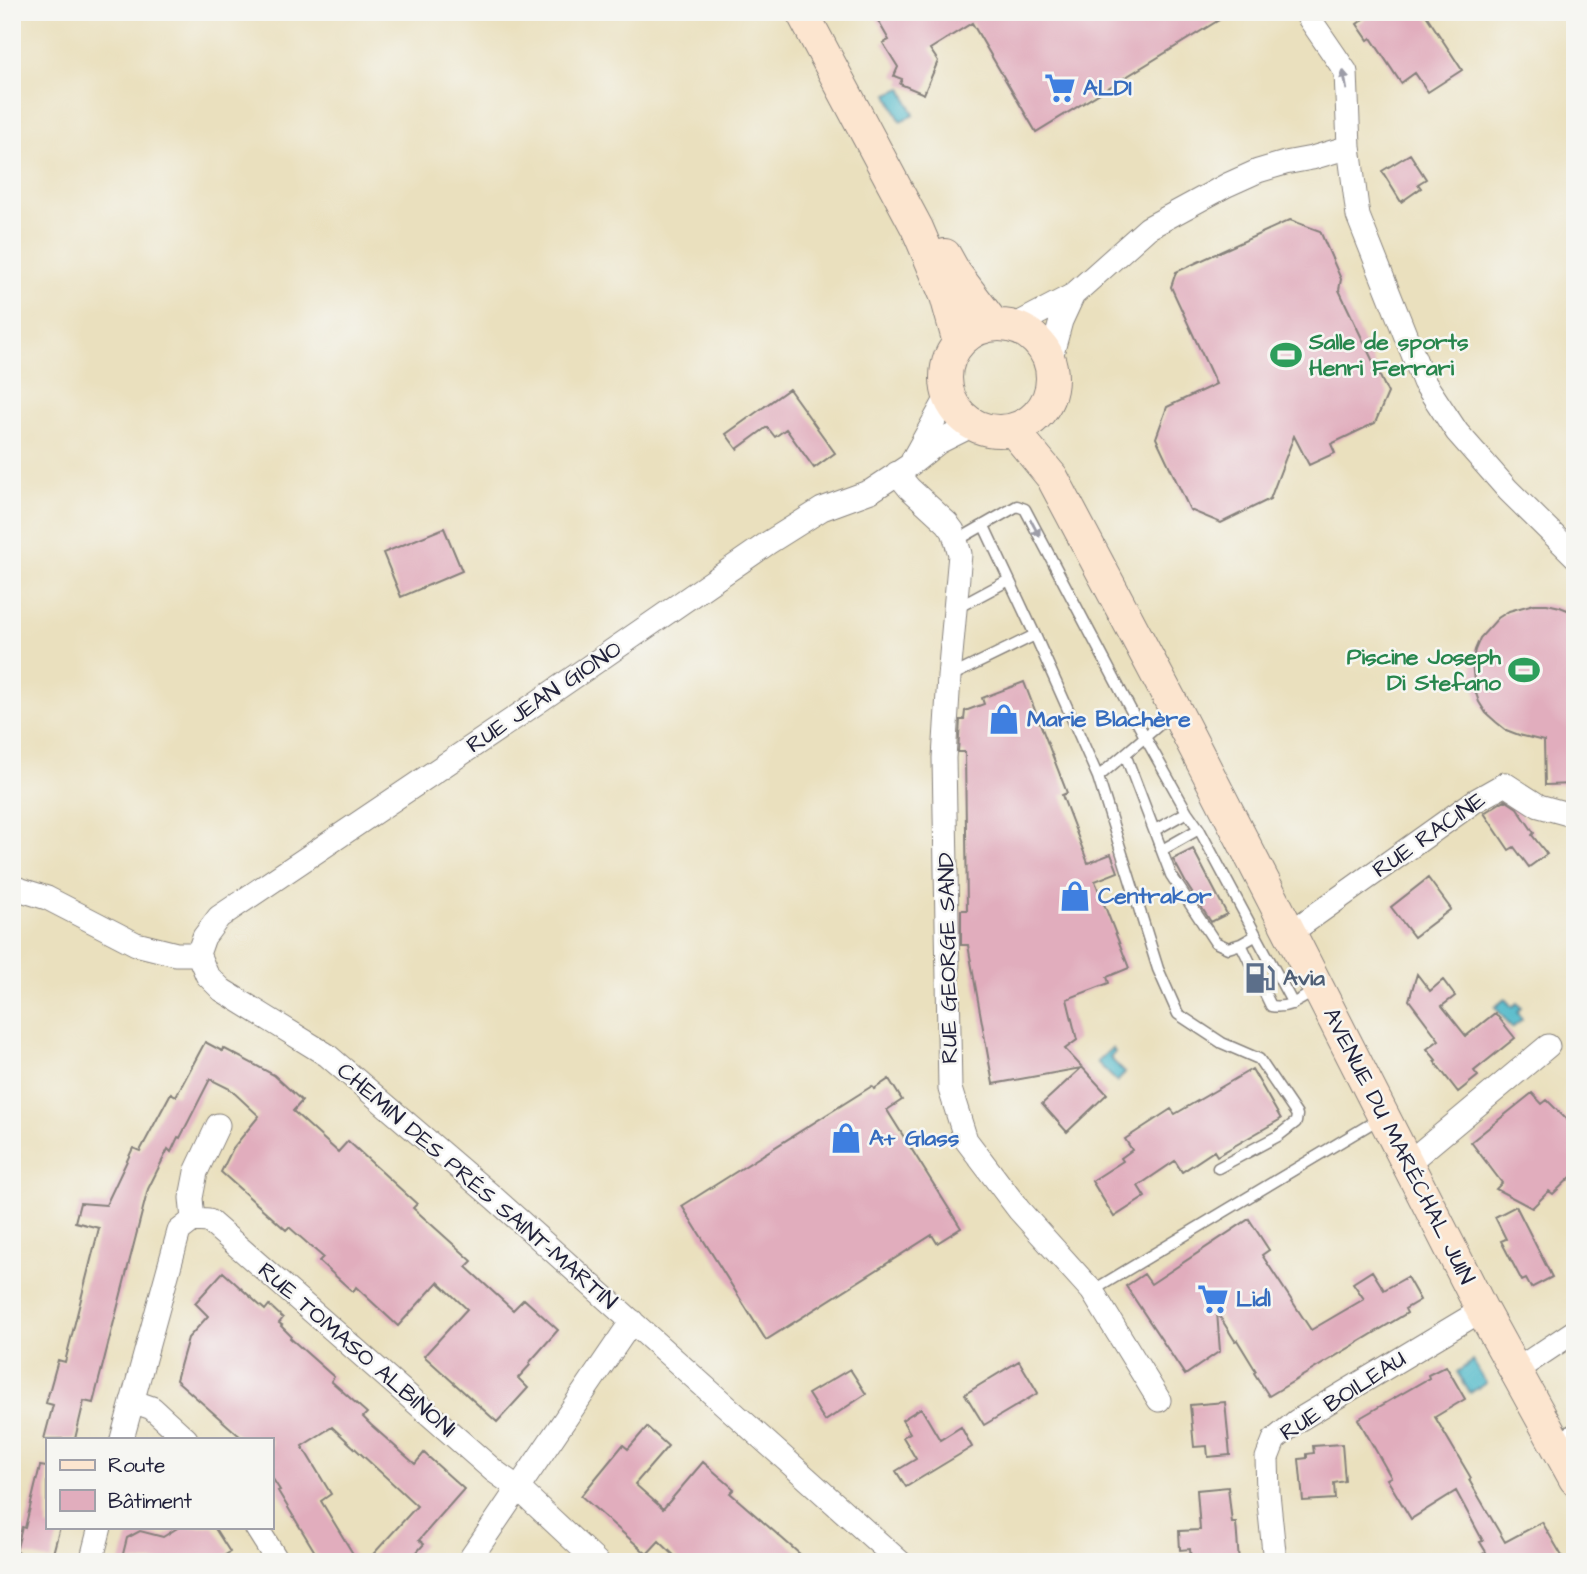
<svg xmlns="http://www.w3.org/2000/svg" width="1587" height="1574" font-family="'Architects Daughter',sans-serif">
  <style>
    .water { fill: #4cb7c8; stroke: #376c82; stroke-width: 2 }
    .building { fill: #e1adbd }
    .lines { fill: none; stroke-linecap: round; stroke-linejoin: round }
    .lane-casing { stroke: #86817c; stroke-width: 13 }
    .street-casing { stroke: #86817c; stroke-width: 25 }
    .secondary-casing { stroke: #86817c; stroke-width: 34 }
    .lane { stroke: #fff; stroke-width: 10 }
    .street { stroke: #fff; stroke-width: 23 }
    .secondary { stroke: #fce5cf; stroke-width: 32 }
    .oneway { fill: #9c9ca7 }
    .labels { text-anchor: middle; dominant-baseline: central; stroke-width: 5; stroke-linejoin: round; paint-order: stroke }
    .shop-label { font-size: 23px; font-weight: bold; fill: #366cbe; stroke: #f6f6f2; text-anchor: start }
    .leisure-label { font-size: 23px; font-weight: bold; fill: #27864d; stroke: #f6f6f2; text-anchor: start }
    .street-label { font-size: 23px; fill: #22223b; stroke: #f6f6f2 }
    .service-label { font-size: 23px; font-weight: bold; fill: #4e5e75; stroke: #f6f6f2; text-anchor: start }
  </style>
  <rect width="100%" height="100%" fill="#f6f6f2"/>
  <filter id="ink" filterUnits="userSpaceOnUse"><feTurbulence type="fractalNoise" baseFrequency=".0143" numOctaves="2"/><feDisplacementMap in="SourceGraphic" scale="14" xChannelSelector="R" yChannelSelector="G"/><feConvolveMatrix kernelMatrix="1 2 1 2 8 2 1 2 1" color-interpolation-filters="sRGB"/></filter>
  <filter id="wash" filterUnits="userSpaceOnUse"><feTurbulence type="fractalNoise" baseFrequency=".00686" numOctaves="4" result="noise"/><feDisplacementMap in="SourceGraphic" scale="28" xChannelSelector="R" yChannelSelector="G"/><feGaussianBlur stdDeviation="1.57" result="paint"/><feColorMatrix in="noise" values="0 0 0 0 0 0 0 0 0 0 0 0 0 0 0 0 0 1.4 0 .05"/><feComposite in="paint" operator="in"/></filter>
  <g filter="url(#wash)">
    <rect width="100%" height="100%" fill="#eae0be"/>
    <!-- water -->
    <path class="water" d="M902,88L914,115L900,121L888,94Z
      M1505,999L1512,1007L1517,1003L1521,1008L1517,1012L1522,1020L1512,1028L1495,1007Z
      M1112,1048L1115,1052L1110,1058L1125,1073L1117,1082L1097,1062Z
      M1473,1361L1486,1383L1470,1393L1457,1372Z"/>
    <g id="blocks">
      <!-- building -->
      <path class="building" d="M873,12H1232L1036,132L972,23L930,49L938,61L924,94L900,84L902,79L894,76L898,67L883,43L889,40Z
        M1374,12H1424L1462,70L1428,92L1415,73L1401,83L1371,38L1368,40L1357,24Z
        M1410,154L1426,179L1418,184L1421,188L1401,202L1382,171Z
        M1290,220L1320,231L1341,279L1339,290L1388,393L1375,423L1331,444L1335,453L1309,465L1294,436L1270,499L1221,523L1190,510L1156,438L1167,407L1216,384L1171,287L1176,272Z
        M789,389L835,453L814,468L786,429L775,437L767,427L737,449L726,434Z
        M444,528L462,571L401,597L383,553Z
        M1534,604H1547L1560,607L1575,613V784L1545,785L1544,741L1519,735L1506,730L1496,722L1486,713L1479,702L1475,690L1472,663L1475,650L1480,638L1498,618L1509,611Z
        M1024,682L1067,793L1062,795L1088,863L1111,854L1118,872L1095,881L1129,968L1107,977L1109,983L1067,999L1077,1040L1065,1049L1107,1094L1067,1132L1042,1104L1081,1068L993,1084L968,945H961V910H967L965,752H958L960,720H964L965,711L984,704L982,698Z
        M1505,800L1517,808L1534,833L1532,835L1547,854L1529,867L1514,847L1509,850L1484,813Z
        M1193,849L1227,914L1211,922L1187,885L1173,859Z
        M1428,878L1451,909L1414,937L1391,907Z
        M1417,974L1430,991L1443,980L1455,996L1442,1006L1466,1036L1495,1013L1515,1038L1474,1071L1478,1076L1458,1092L1434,1061L1436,1060L1427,1049L1439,1040L1409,1000Z
        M205,1042L222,1051L223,1048L274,1075L302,1101L293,1111L338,1152L348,1141L417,1204L413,1208L472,1261L466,1267L513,1310L524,1299L558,1330L529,1363L530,1365L518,1378L528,1388L497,1422L424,1356L467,1309L438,1282L398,1326L356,1287L353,1292L319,1261L323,1257L289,1227L286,1230L221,1172L233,1148L259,1116L230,1089L210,1079L180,1138L178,1137L171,1152L168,1149L148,1189L93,1403L84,1401L75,1439H44L53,1405L46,1403L58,1360L65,1362L99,1228L75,1222L80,1203L106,1205L133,1148L140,1151L171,1093L176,1096Z
        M1252,1069L1281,1119L1217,1156L1214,1151L1182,1172L1175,1161L1138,1186L1145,1197L1114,1217L1092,1181L1123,1161L1121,1158L1132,1150L1125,1139L1171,1109L1175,1114Z
        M889,1079L902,1100L887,1110L961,1228L937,1243L932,1235L766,1340L682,1206L872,1086L874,1089Z
        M1532,1093L1542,1104L1547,1100L1575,1128V1173L1553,1194L1549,1191L1532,1208L1496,1189L1502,1183L1471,1142Z
        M1516,1206L1552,1277L1531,1288L1526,1279L1522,1281L1511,1260L1501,1241L1506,1239L1495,1217Z
        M1249,1219L1269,1250L1262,1255L1311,1330L1364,1299L1353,1283L1372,1271L1384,1290L1407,1277L1420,1300L1405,1309L1407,1313L1269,1396L1254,1373L1256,1371L1237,1340L1235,1341L1217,1312L1220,1351L1185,1375L1126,1286L1144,1274L1151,1284Z
        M223,1272L265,1310L269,1305L283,1318L279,1323L282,1325L281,1326L291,1336L290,1338L334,1377L331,1381L367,1413L363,1417L371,1425L415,1464L424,1453L464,1489L419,1540L424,1544L408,1562H366L417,1506L332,1427L302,1446L331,1494L321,1501L358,1562H321L278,1491L280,1490L271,1476V1439H243L176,1380L188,1338L208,1316L195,1303Z
        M1019,1361L1038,1393L984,1425L965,1394Z
        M1446,1366L1465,1399L1435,1417L1471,1478L1469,1480L1505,1542L1542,1522L1562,1556L1550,1562H1468L1486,1552L1480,1542L1483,1541L1456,1491L1411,1519L1387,1479L1391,1477L1358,1419L1429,1378L1428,1375Z
        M850,1369L866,1394L825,1421L808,1394Z
        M1225,1402L1230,1455L1208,1457L1207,1446L1194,1447L1190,1405Z
        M921,1408L940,1440L961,1427L972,1447L906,1487L896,1471L916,1459L903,1437L910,1433L902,1420Z
        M647,1427L668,1446L635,1484L663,1509L703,1462L734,1489L730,1493L809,1562H681L659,1541L647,1554L581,1496L623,1445L628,1449Z
        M1342,1444L1345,1481L1334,1483L1335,1499L1303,1501L1299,1459L1307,1458V1454L1314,1453L1313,1446Z
        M40,1466L47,1467V1527H60L51,1561L16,1552L22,1527L25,1528Z
        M1228,1487L1232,1523H1236L1239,1562H1191L1190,1549L1180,1550L1179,1531L1200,1530L1197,1490Z
        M179,1527H214L230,1552L214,1562H121L127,1538L140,1531L163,1537Z"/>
    </g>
  </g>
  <g filter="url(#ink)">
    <use href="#blocks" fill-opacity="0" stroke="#86817c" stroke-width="2"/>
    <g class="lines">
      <defs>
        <path id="lane" d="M984,526L1035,635L1098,777L1158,969L1178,1014L1222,1043L1259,1059L1297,1115L1296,1122L1278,1136L1218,1168
          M956,541L1017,506L1025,509L1145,737L1187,812L1199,829L1293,1004
          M955,609L1009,580
          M949,677L1035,635
          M1125,754L1171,875L1215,942L1228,948L1241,944L1255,936
          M1098,777L1173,713
          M1155,830L1187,812
          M1162,850L1199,829
          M1241,944L1271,1006C1289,1009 1301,999 1316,990
          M1092,1291L1382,1117
          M1557,1439L1575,1428"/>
        <path id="street" d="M1305,12L1346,72L1349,147L1358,216L1424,382L1457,432L1508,490L1575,556
          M1012,327L1073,295L1148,228L1227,185L1258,171L1285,163L1312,158L1349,147
          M1050,361L1061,321L1073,295
          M913,459L949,394
          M897,473L909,488L947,523L953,531L960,554L949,677L944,758L950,1089L966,1140L1019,1210L1092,1291L1159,1400
          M12,887L47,898L136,944L176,954H198L207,975L222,990L327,1055L493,1197L900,1562
          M1290,933L1475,801L1505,784L1539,806L1575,816
          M198,954L204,937L219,917L519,715L768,543L822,509L871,491L910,465L939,442L973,425
          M1408,1163L1548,1046
          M193,1220L191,1198L196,1172L218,1125
          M1515,1371L1575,1331
          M132,1401L152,1408L186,1439
          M122,1439L179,1231L193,1220L209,1221L494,1471L518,1488L597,1562
          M256,1527L278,1562
          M91,1562L100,1527
          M468,1562L632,1321
          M1275,1562L1268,1493L1267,1458L1274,1440L1297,1421L1482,1310"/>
        <path id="secondary" d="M802,12L917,228L946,296L959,343
          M945,255L955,273L994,325
          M946 378a53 53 0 1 1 106 0a53 53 0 1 1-106 0Z
          M1013,430L1052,477L1176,711L1290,933L1482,1310L1575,1479"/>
      </defs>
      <!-- lane casing -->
      <use href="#lane" class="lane-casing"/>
      <!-- street casing -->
      <use href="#street" class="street-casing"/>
      <!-- secondary casing -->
      <use href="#secondary" class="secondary-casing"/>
      <!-- lane -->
      <use href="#lane" class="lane"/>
      <!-- street -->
      <use href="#street" class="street"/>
      <!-- secondary -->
      <use href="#secondary" class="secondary"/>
    </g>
    <!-- one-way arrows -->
    <defs><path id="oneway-solid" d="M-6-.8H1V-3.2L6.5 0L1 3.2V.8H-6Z" transform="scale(1.75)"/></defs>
    <g class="oneway">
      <use href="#oneway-solid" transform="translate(1345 80) rotate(-100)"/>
      <use href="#oneway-solid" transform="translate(1035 528) rotate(62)"/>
    </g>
  </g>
  <!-- icons -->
  <defs>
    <symbol id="supermarket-bare" viewBox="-9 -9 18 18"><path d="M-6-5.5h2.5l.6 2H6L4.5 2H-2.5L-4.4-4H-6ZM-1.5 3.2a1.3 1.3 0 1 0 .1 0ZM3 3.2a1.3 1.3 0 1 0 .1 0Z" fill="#3f7fe0" stroke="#f6f6f2" stroke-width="2.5" paint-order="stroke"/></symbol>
    <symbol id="stadium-bare" viewBox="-9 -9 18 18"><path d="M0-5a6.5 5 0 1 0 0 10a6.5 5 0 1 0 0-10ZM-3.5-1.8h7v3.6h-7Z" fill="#2e9e5b" stroke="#f6f6f2" stroke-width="2.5" paint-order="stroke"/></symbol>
    <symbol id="shop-bare" viewBox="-9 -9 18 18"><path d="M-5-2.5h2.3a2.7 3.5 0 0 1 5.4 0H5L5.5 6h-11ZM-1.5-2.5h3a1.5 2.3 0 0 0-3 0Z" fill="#3f7fe0" stroke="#f6f6f2" stroke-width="2.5" paint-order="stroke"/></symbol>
    <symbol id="fuel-bare" viewBox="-9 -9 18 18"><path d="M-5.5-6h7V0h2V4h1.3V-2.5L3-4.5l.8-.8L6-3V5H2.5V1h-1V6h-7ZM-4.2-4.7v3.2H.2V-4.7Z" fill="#5c6f8a" stroke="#f6f6f2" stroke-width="2.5" paint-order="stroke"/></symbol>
  </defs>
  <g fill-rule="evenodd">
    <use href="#supermarket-bare" x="1038" y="66" width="44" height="44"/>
    <use href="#stadium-bare" x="1264" y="333" width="44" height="44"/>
    <use href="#stadium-bare" x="1502" y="648" width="44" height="44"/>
    <use href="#shop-bare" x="982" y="697" width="44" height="44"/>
    <use href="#shop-bare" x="1053" y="874" width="44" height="44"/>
    <use href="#fuel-bare" x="1238" y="956" width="44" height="44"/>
    <use href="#shop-bare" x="824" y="1116" width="44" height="44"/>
    <use href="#supermarket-bare" x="1191" y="1277" width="44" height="44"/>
  </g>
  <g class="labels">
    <!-- shop labels -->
    <g class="shop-label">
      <text x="1083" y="88">ALDI</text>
      <text x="1027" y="719">Marie Blachère</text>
      <text x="1098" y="896">Centrakor</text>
      <text x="869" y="1138">A+ Glass</text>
      <text x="1236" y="1299">Lidl</text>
    </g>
    <!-- leisure labels -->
    <g class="leisure-label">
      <text x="1309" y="342">Salle de sports<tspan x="1309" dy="26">Henri Ferrari</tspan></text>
      <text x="1501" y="657" text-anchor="end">Piscine Joseph<tspan x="1501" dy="26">Di Stefano</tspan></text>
    </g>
    <!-- street labels -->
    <g class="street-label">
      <text transform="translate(544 697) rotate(-34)">RUE JEAN GIONO</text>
      <text transform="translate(1429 835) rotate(-35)">RUE RACINE</text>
      <text transform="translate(948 958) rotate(-91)">RUE GEORGE SAND</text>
      <text transform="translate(1399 1146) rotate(63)">AVENUE DU MARÉCHAL JUIN</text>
      <text transform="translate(477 1186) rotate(41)">CHEMIN DES PRÉS SAINT-MARTIN</text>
      <text transform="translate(357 1350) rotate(41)">RUE TOMASO ALBINONI</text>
      <text transform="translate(1343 1396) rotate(-33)">RUE BOILEAU</text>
    </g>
    <!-- service labels -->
    <g class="service-label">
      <text x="1283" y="978">Avia</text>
    </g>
  </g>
  <!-- margin -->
  <rect width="1587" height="1574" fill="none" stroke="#f6f6f2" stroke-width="42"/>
  <!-- legend -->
  <rect x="46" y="1438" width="228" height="91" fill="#f6f6f2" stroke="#a1a1a9" stroke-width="2"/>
  <rect x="60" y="1460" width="35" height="10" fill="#fce5cf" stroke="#a1a1a9" stroke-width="2"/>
  <text x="108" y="1472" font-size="21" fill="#22223b">Route</text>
  <rect x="60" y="1490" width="35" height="21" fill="#e1adbd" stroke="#a1a1a9" stroke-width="2"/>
  <text x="108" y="1508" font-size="21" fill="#22223b">Bâtiment</text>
</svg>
